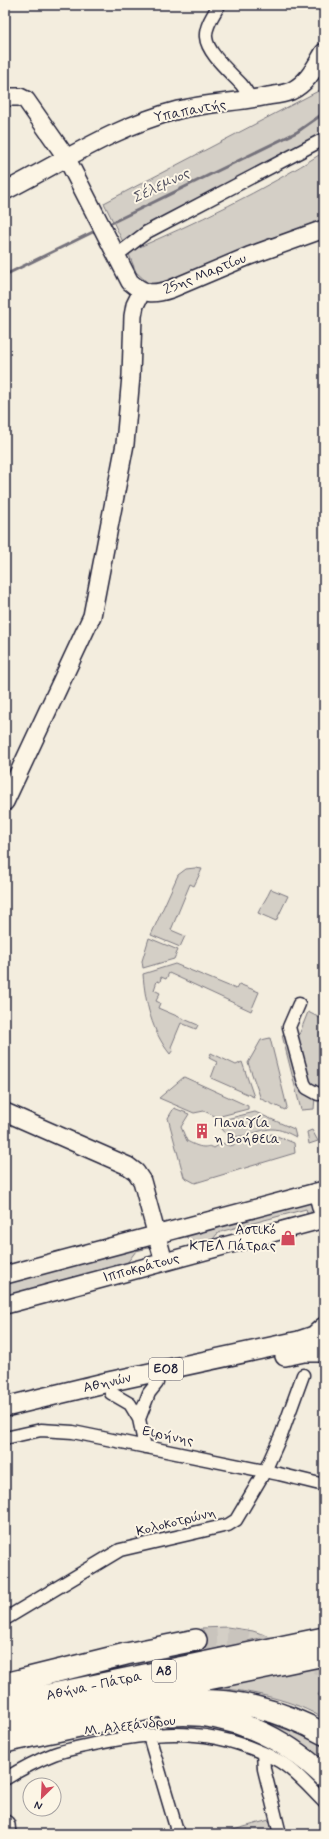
<svg xmlns="http://www.w3.org/2000/svg" width="329" height="1839" font-family="Mynerve,sans-serif">
  <style>
    .green { fill: #d4cfc6; stroke: #7b7880 }
    .lines { fill: none; stroke-linecap: round; stroke-linejoin: round }
    .stream { stroke: #75727b; stroke-width: 3 }
    .highway-tunnel { stroke: #c9c4bd; stroke-width: 21; stroke-dasharray: 21 10; stroke-linecap: butt }
    .street-casing { stroke: #22223b; stroke-width: 15 }
    .secondary-casing { stroke: #22223b; stroke-width: 20 }
    .primary-casing { stroke: #22223b; stroke-width: 22 }
    .highway-casing { stroke: #22223b; stroke-width: 24 }
    .street { stroke: #fcf5e5; stroke-width: 12 }
    .secondary { stroke: #fcf5e5; stroke-width: 17 }
    .primary { stroke: #fcf5e5; stroke-width: 19 }
    .highway { stroke: #fcf5e5; stroke-width: 21 }
    .labels { text-anchor: middle; dominant-baseline: central; stroke-width: 4; stroke-linejoin: round; paint-order: stroke }
    .shield { fill: #fcf5e5; stroke: #63616e; stroke-width: 1 }
    .shield-label { font-size: 13px; font-weight: bold; fill: #22223b }
    .street-label { font-size: 14px; fill: #22223b; stroke: #fcf5e5 }
    .poi-label { font-size: 14px; fill: #22223b; stroke: #fcf5e5; text-anchor: start }
    .water-label { font-size: 15px; font-style: italic; fill: #525160; stroke: #fcf5e5 }
  </style>
  <rect width="100%" height="100%" fill="#f3edde"/>
  <filter id="ink" filterUnits="userSpaceOnUse"><feTurbulence type="fractalNoise" baseFrequency=".025" numOctaves="2"/><feDisplacementMap in="SourceGraphic" scale="8" xChannelSelector="R" yChannelSelector="G"/><feConvolveMatrix kernelMatrix="1 2 1 2 8 2 1 2 1" color-interpolation-filters="sRGB"/></filter>
  <g filter="url(#ink)">
    <!-- green -->
    <path class="green" d="M324,88V131L299,148L124,244L104,203Z
      M324,152V224L164,284H149L136,272L128,252C196,223 262,191 324,152Z
      M195,868L202,869L194,886L190,884L171,930L185,936L180,947L151,935L178,875L186,869Z
      M271,889L288,896L276,921L258,913C262,904 267,898 271,889Z
      M149,938L178,950L174,959L143,968L142,961Z
      M175,964L236,989L239,984L259,992L251,1011L169,973L166,979L161,977L160,982L157,981L154,990L160,993L156,1001L160,1003L158,1008L198,1025L196,1029L181,1023L171,1047L173,1050L170,1054C152,1032 145,1002 143,974Z
      M308,1012L324,1020V1075L317,1090L311,1087L297,1040Z
      M286,1034L315,1097L314,1109L301,1110L282,1035Z
      M270,1038L287,1107L285,1110L261,1099L248,1063L261,1040Z
      M211,1053L236,1065L242,1062L254,1097L211,1078L217,1062L209,1058Z
      M184,1077L248,1106V1109L217,1117L204,1111L194,1113L159,1098Z
      M174,1108L189,1114L181,1127L187,1141C191,1143 198,1147 204,1147C208,1147 209,1145 214,1148L222,1143L230,1146L272,1134L294,1143L295,1153L195,1183L184,1177L168,1118Z
      M255,1112L294,1129L296,1137C288,1133 281,1129 272,1129C256,1129 233,1146 221,1129L226,1119Z
      M312,1130L318,1141L309,1144L307,1132Z
      M311,1199L315,1210L307,1212L306,1209L223,1231L217,1234L210,1243C199,1245 193,1243 185,1236Z
      M147,1241L153,1247L136,1251L127,1263L78,1278L5,1297V1279Z
      M227,1627L253,1631L268,1636L202,1652V1628Z
      M324,1663V1685L318,1695L322,1697L324,1693V1719C295,1700 250,1691 217,1688Z
      M236,1713L306,1736L324,1746V1762L287,1737Z
      M269,1820L273,1834H219Z"/>
    <g class="lines">
      <!-- stream -->
      <path class="stream" d="M107,225L297,132L324,113
        M5,275L97,230"/>
      <!-- highway-tunnel -->
      <path class="highway-tunnel" d="M196,1640C207,1640 219,1638 230,1639C262,1642 294,1655 324,1666"/>
      <defs>
        <path id="street" d="M219,5C214,14 205,26 206,37C207,53 230,72 241,84C245,89 248,94 251,99
          M117,255L147,232L324,139
          M299,1004L289,1027L304,1083L307,1088L318,1094
          M111,1393L130,1404L139,1419L145,1447
          M139,1419L149,1393L157,1383
          M5,1438L41,1430L73,1432L279,1474L324,1485
          M5,1619L120,1550L228,1525L236,1520L265,1471L282,1433L303,1375
          M149,1736L178,1834
          M263,1753L264,1769L280,1834
          M5,1779C21,1769 36,1761 54,1754C62,1751 72,1749 80,1747C116,1739 158,1731 195,1735C223,1737 254,1747 279,1761C296,1771 310,1788 324,1802"/>
        <path id="secondary" d="M5,97H20L26,100L66,157L130,282C145,295 153,295 171,289L249,256L324,229
          M5,191C62,162 116,126 178,110C207,103 238,102 268,96C275,95 284,94 291,91C308,83 315,67 324,52
          M5,802L92,616L125,444L131,376L133,316L135,305L142,291
          M5,1112L128,1166L136,1172L142,1181L164,1262
          M317,1192L324,1218
          M5,1275L324,1190
          M5,1305L324,1219"/>
        <path id="primary" d="M285,1356L304,1352H324
          M5,1407L108,1382L299,1341L314,1336L324,1327
          M5,1825L6,1834"/>
        <path id="highway" d="M5,1684L126,1654L196,1640
          M5,1704L324,1638
          M170,1715C227,1710 284,1737 324,1776
          M5,1721L324,1655
          M5,1742C39,1734 73,1728 106,1720C131,1714 155,1706 180,1702C230,1696 281,1710 324,1734"/>
      </defs>
      <!-- street casing -->
      <use href="#street" class="street-casing"/>
      <!-- secondary casing -->
      <use href="#secondary" class="secondary-casing"/>
      <!-- primary casing -->
      <use href="#primary" class="primary-casing"/>
      <!-- highway casing -->
      <use href="#highway" class="highway-casing"/>
      <!-- street -->
      <use href="#street" class="street"/>
      <!-- secondary -->
      <use href="#secondary" class="secondary"/>
      <!-- primary -->
      <use href="#primary" class="primary"/>
      <!-- highway -->
      <use href="#highway" class="highway"/>
    </g>
  </g>
  <!-- icons -->
  <defs>
    <symbol id="building-bare" viewBox="-9 -9 18 18"><path d="M-4-6H4V6H1V3H-1V6H-4ZM-2.5-4.3h1.7v1.8h-1.7ZM.8-4.3h1.7v1.8H.8ZM-2.5-1h1.7V.8h-1.7ZM.8-1h1.7V.8H.8Z" fill="#d1495b" stroke="#fcf5e5" stroke-width="2.5" paint-order="stroke"/></symbol>
    <symbol id="shop-bare" viewBox="-9 -9 18 18"><path d="M-5-2.5h2.3a2.7 3.5 0 0 1 5.4 0H5L5.5 6h-11ZM-1.5-2.5h3a1.5 2.3 0 0 0-3 0Z" fill="#d1495b" stroke="#fcf5e5" stroke-width="2.5" paint-order="stroke"/></symbol>
  </defs>
  <g fill-rule="evenodd">
    <use href="#building-bare" x="191" y="1120" width="22" height="22"/>
    <use href="#shop-bare" x="277" y="1227" width="22" height="22"/>
  </g>
  <g class="labels">
    <!-- shield labels -->
    <g class="shield">
      <rect x="149" y="1358" width="34" height="22" rx="3"/>
      <rect x="152" y="1660" width="24" height="22" rx="3"/>
    </g>
    <g class="shield-label">
      <text x="166" y="1369">ΕΟ8</text>
      <text x="164" y="1671">Α8</text>
    </g>
    <!-- street labels -->
    <g class="street-label">
      <text transform="translate(190 111) rotate(-11)">Υπαπαντής</text>
      <text transform="translate(205 274) rotate(-22)">25ης Μαρτίου</text>
      <text transform="translate(141 1268) rotate(-15)">Ιπποκράτους</text>
      <text transform="translate(107 1383) rotate(-13)">Αθηνών</text>
      <text transform="translate(168 1436) rotate(12)">Ειρήνης</text>
      <text transform="translate(176 1522) rotate(-14)">Κολοκοτρώνη</text>
      <text transform="translate(94 1686) rotate(-12)">Αθήνα - Πάτρα</text>
      <text transform="translate(130 1726) rotate(-7)">Μ. Αλεξάνδρου</text>
    </g>
    <!-- poi labels -->
    <g class="poi-label">
      <text x="214" y="1123">Παναγία<tspan x="214" dy="16">η Βοήθεια</tspan></text>
      <text x="276" y="1230" text-anchor="end">Αστικό<tspan x="276" dy="16">ΚΤΕΛ Πάτρας</tspan></text>
    </g>
    <!-- water labels -->
    <g class="water-label">
      <text transform="translate(161 186) rotate(-26)">Σέλεμνος</text>
    </g>
  </g>
  <!-- margin -->
  <rect width="329" height="1839" fill="none" stroke="#fcf5e5" stroke-width="20"/>
  <rect x="10" y="10" width="309" height="1819" fill="none" stroke="#22223b" stroke-width="1.5" filter="url(#ink)"/>
  <!-- north arrow -->
  <g transform="translate(42 1797) rotate(204)"><circle r="19" fill="#fcf5e5" stroke="#a5a1a1"/>
  <path d="M0-3L7 15L0 10L-7 15Z" fill="#d1495b"/>
  <text y="-6" font-size="11" font-weight="bold" text-anchor="middle" fill="#22223b">N</text>
  </g>
</svg>
